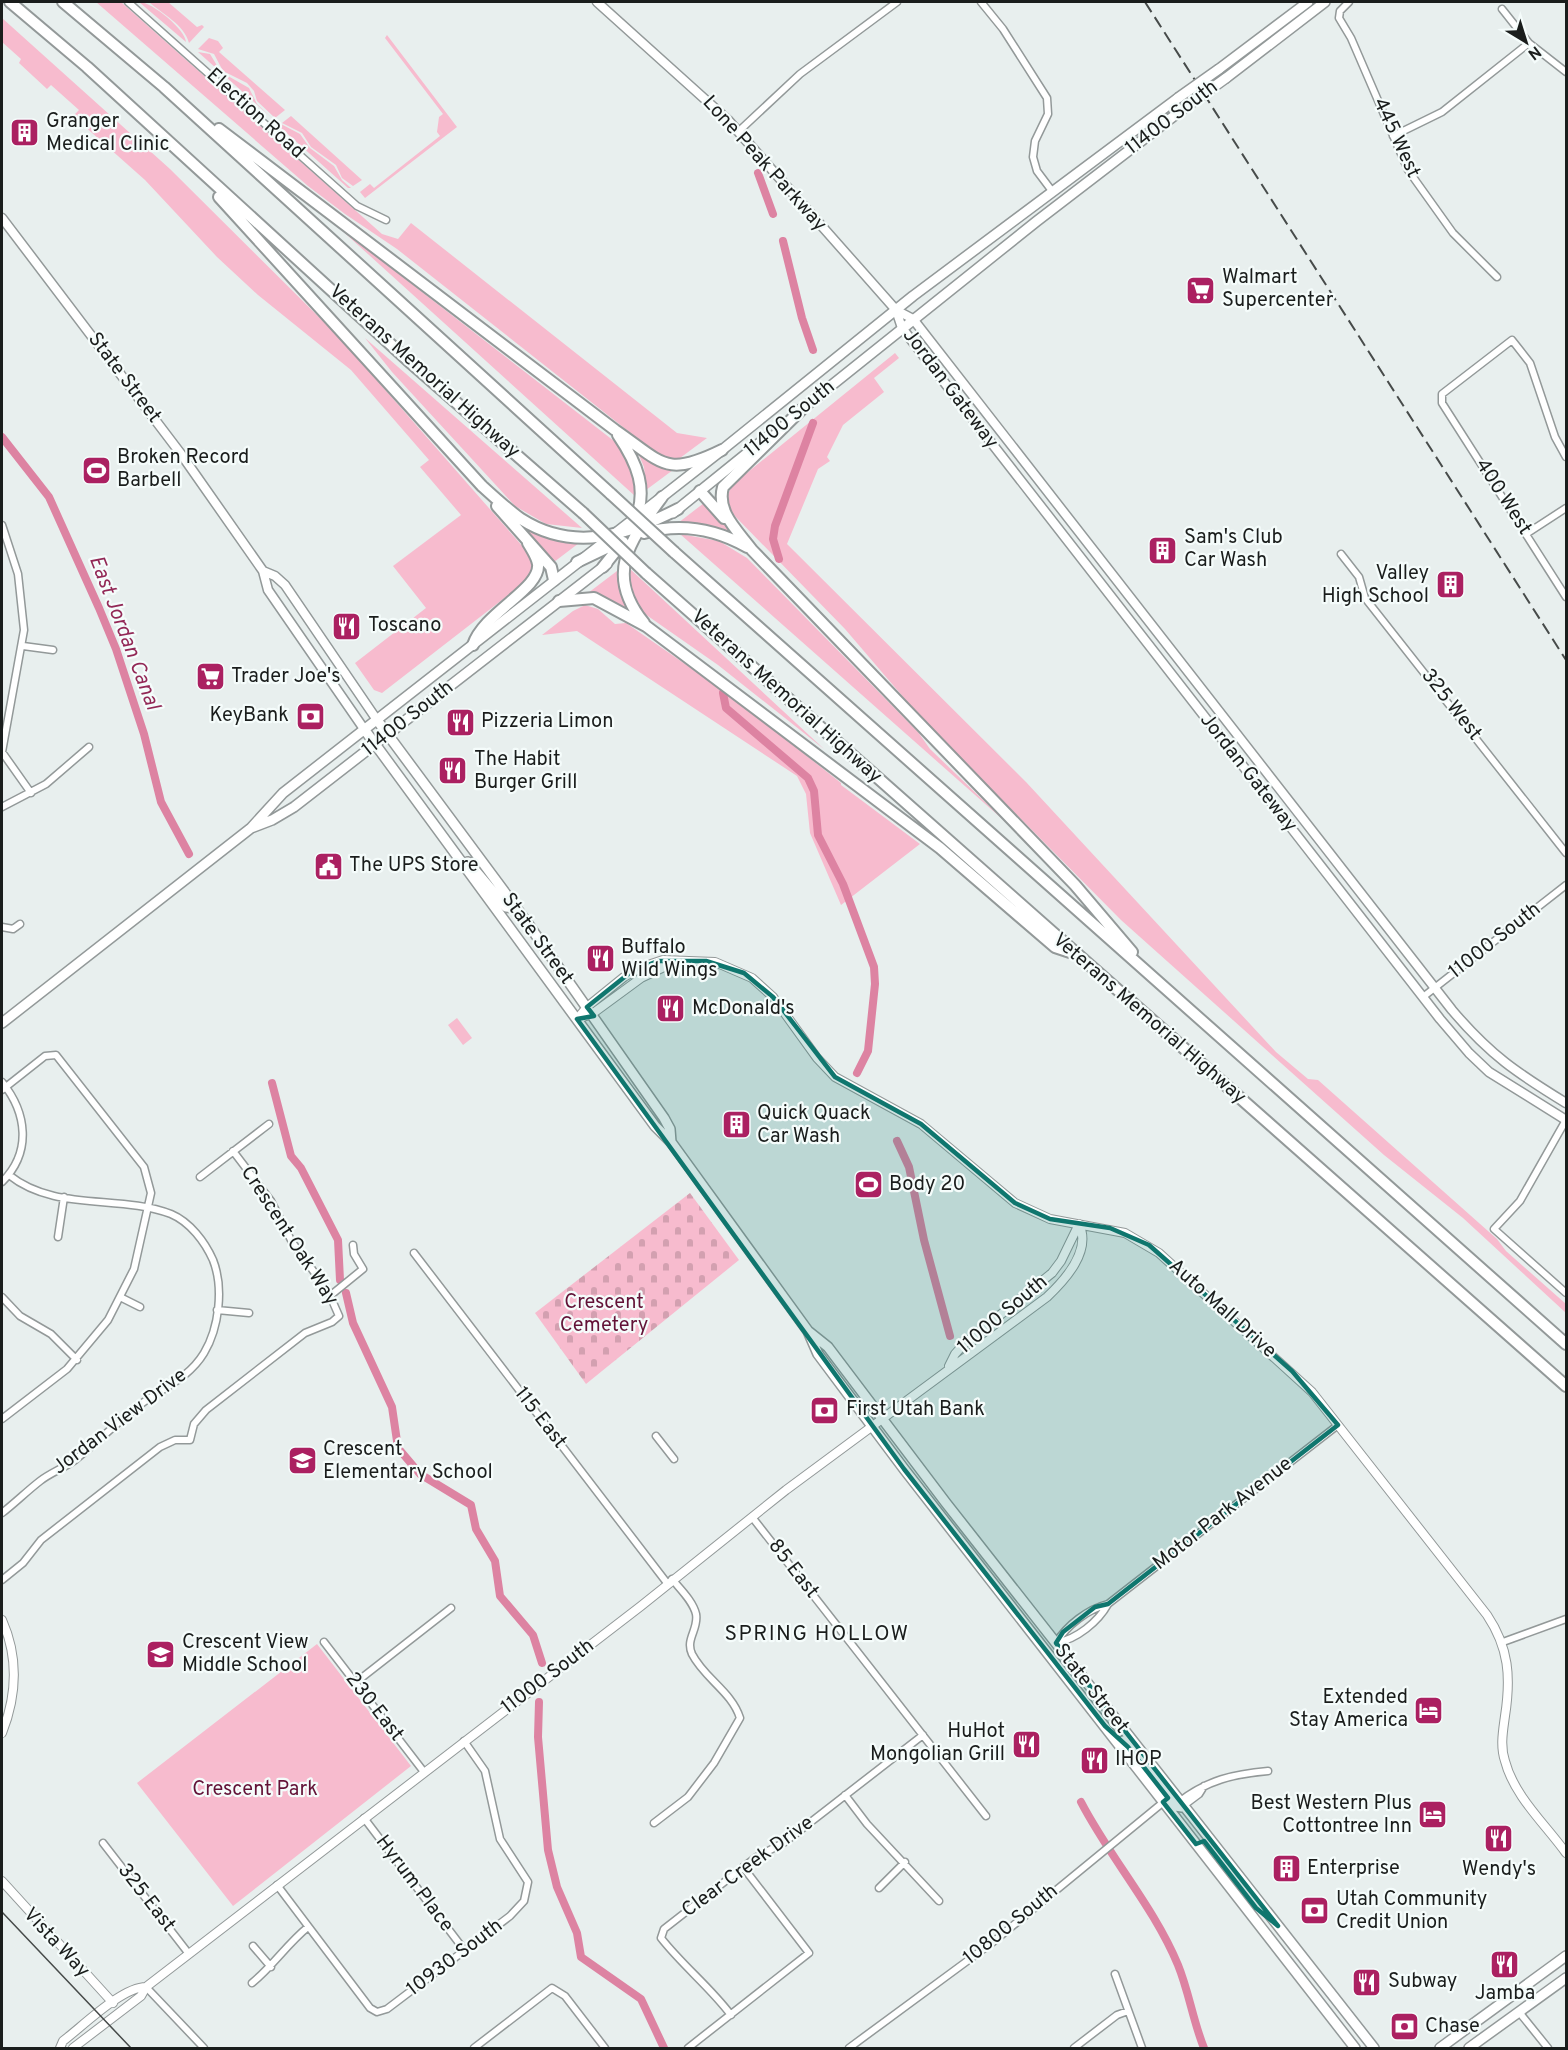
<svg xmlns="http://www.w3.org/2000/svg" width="1568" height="2050" font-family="Overpass,sans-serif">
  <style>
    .green { fill: #f7bbce }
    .cemetery { fill: url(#cemetery-stones) }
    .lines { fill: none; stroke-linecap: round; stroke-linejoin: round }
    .canal { stroke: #dd83a2; stroke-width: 8 }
    .minor-casing { stroke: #939999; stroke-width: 9 }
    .tertiary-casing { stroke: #939999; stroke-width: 10 }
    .secondary-casing { stroke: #939999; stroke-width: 11 }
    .primary-casing { stroke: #939999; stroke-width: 12 }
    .motorway-casing { stroke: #939999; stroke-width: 14 }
    .minor { stroke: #fff; stroke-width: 6 }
    .tertiary { stroke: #fff; stroke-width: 8 }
    .secondary { stroke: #fff; stroke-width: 8 }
    .primary { stroke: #fff; stroke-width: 9 }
    .motorway { stroke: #fff; stroke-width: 10 }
    .tram { stroke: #474b4a; stroke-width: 1.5 }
    .rail { stroke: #474b4a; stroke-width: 2; stroke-dasharray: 12 6; stroke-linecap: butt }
    .primary-bridge-casing { stroke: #939999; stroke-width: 12; stroke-linecap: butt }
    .motorway-bridge-casing { stroke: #939999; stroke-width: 14; stroke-linecap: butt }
    .primary-bridge { stroke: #fff; stroke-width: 9 }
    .motorway-bridge { stroke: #fff; stroke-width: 10 }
    .marked { fill: #0f766e; fill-opacity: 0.2; stroke: #0f766e; stroke-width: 4.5; stroke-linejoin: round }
    .labels { text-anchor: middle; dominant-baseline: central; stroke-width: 4.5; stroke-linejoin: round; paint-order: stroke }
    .street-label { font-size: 20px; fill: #1a1d1c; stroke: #f5fcfb }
    .poi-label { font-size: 20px; fill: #1a1d1c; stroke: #f5fcfb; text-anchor: start }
    .park-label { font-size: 20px; fill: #631237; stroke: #f5fcfb }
    .water-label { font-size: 21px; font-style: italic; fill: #922856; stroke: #f5fcfb }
    .neighbourhood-label { font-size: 21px; letter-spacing: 1.5px; fill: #1a1d1c; stroke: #f5fcfb }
  </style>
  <defs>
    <pattern id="cemetery-stones" width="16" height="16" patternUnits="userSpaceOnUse" patternTransform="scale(1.5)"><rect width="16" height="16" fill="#f7bbce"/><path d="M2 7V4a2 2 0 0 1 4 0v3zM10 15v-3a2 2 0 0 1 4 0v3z" fill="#d3a0b0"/></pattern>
  </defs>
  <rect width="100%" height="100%" fill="#e8efee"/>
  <!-- green -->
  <path class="green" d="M96,2H121L382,234L398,239L411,223L677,433L707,438L676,461L661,457L397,249L345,214L308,186Z
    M139,2C151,1 186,30 186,42Z
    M149,2H168L197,27L202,25L204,27L189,43C184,24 162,14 149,2Z
    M2,18L170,169L338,336L531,556L534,570L524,583L382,693L374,690L355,663L426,608L393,566L461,515L420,467L429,460L351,370L258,295L217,257L145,180L73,116L79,110L51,85L47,89L19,63L21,59L2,42Z
    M387,35L457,127L365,198L360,192L370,184L374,188L440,136L437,132L439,117L443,114L385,38Z
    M209,38L218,41L223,48L219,52L285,110L275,118L257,101L254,91L247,83L223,71L214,54L198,49Z
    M198,52L210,54L221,72L249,88L257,104L273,119Z
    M291,116L362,180L353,186L342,178L336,165L311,147L302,133L282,123Z
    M281,124L300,134L310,148L334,166L342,180L351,188H348L281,128Z
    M337,226L614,441C629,455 638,475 635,496Z
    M365,338L582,528L546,524L515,506L392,372Z
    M895,353L899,358L874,378L884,392L843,425L827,457L830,461L818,469L787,544L1026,782L1276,1052L1308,1079L1318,1080L1497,1239L1506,1251L1566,1304V1313L1463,1218L1384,1155L1121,920L922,719L845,629L728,509L727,497L732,485Z
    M638,453L673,470L646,490L644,467Z
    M704,503L737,537L707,526L678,523Z
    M519,524L583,540L554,562Z
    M680,534L719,541L747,558L918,732L930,749L1009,825Z
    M629,568L824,749L718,665L645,614L633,597Z
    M617,571L620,593L632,615L588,593Z
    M585,605L598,609L615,624L626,623L734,698L841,783V785L920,844L841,905L810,833L806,794L797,776L577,631L542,635L573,611Z
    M457,1018L472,1038L463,1045L448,1025Z
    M317,1644L411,1766L233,1906L137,1783Z"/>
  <!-- cemetery -->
  <path class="cemetery" d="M690,1193L739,1260L586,1384L535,1313Z"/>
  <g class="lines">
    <!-- canal -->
    <path class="canal" d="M758,173L773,214
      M783,241L802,318L813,350
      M2,437L49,497L99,608L116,649L144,734L161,802L189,854
      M779,559L773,539L775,526L813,423
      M723,693L726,708L808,778L814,791L818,835L843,884L874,967L875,984L868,1051L857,1073
      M272,1083L291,1156L301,1168L338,1240L340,1280
      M897,1141L909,1167L924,1240L950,1336
      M346,1293L353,1323L392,1407L398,1448L420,1474L471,1505L476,1529L495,1561L500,1596L533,1635L542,1663
      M539,1702L538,1737L548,1850L557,1887L577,1933L581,1957L641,1999L664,2048
      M1081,1802C1110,1858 1154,1907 1178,1965C1189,1992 1193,2021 1204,2048"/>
    <defs>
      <path id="minor" d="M128,2L357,206L386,220
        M981,2L1003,29L1047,98L1048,114L1035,141L1033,157L1037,171L1052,191
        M1349,2L1340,11L1339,18L1351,38L1408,170L1453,233L1497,277
        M1502,9L1529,43L1566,72
        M739,131L800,74L897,2
        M1393,136L1442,112L1529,43
        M1566,457L1555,437L1530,363L1512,340L1442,394V403L1566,597
        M2,525L18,574L24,630L2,752L31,793
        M1526,534L1566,508
        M1341,554L1359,577L1365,598L1566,853
        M23,646L53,650
        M2,807L46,784L89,747
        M2,927L13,929L20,924
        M1423,997L1566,885
        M2,1082C27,1113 32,1152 2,1182
        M2,1090L45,1056L56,1055L144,1167L151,1193L134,1269L108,1320L67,1369L2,1419
        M1566,1120L1520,1201L1494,1229L1566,1293
        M200,1177L269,1124
        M58,1237L64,1197
        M414,1253L667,1583
        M331,1295L363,1269L354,1254L353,1245
        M2,1297L20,1316L51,1334L77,1360
        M122,1298L140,1307
        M217,1310L249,1313
        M656,1436L674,1459
        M2,1513C15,1503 27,1491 40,1481C50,1473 64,1468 75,1460C97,1442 118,1422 141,1404C163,1388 189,1378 204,1353C219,1328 224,1288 213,1260C205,1242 190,1222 171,1214C119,1194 55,1212 9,1175
        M752,1517L986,1816
        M2,1580L23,1563L41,1540L160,1447L175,1440H190L194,1424L206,1410L305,1333L332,1322L339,1316L328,1291L292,1242L271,1201L233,1151
        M324,1642L424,1772
        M1503,1642L1566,1619
        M1056,1643C1077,1639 1098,1622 1108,1604L1338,1425
        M1056,1643C1067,1625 1088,1609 1108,1604
        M355,1683L451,1608
        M845,1795L867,1824L939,1901
        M1179,1802C1207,1780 1234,1774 1268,1771
        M1183,1806L1199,1794L1204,1786
        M364,1818L465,1951
        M654,1823L688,1797L714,1763L740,1718C732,1692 704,1678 692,1654C685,1639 699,1629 696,1614C693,1601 680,1589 672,1579
        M103,1843L189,1954
        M277,1885L370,2008L377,2012L387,2009L510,1916L524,1901L528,1882L500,1839L485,1771L464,1741
        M879,1888L905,1862
        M253,1946L271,1967
        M1115,1974L1142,2048
        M252,1983C273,1966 287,1944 308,1927
        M146,1987L204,2048
        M1519,2012L1548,2048
        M731,2015C710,1987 683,1966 661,1938L664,1929L755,1858L785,1842L923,1735
        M474,2048L552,1988L565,1996L605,2048
        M688,2048L809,1953L743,1867
        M849,2048L993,1942L1166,1800
        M1074,2048L1117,2015L1128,2011"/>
      <path id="tertiary" d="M577,1019L587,1007L624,977L642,967L663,960L715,962L752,978L773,997L817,1058L835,1077L921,1124L1015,1203L1050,1219L1125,1233L1159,1253L1312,1392L1487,1615C1509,1648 1511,1677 1505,1716C1503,1731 1500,1746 1505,1761C1514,1796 1546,1825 1566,1853
        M577,1019L592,1014L641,978L677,961
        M949,1366L955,1354L963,1345L1052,1273L1061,1261L1079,1224
        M2,1620C19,1658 17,1695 2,1733
        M2,1881L113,2003
        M60,2048L63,2041C83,2026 122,1987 146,1987
        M73,2048L141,1996L146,1987L641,1606L786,1490L1047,1297C1065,1280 1092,1251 1079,1224"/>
      <path id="secondary" d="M597,2L728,120L896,310L913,319L1452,1010C1490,1055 1517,1073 1566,1103
        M2,218L181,454L263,571L268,590L364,729
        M896,310L902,328L1440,1019L1469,1053L1489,1072L1566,1120
        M263,571L275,576L285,585L377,720"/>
      <path id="primary" d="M1219,69L1308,2
        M1226,78L1325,2
        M797,413L1037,221L1183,109
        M673,513L767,437
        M377,720L526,921L664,1118L670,1129L671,1142
        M364,729L655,1126L671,1142L808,1331L818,1354L904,1469L1355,2048
        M251,828L272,820L294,807L607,564
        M468,862L506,907L516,908
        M2,1023L251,828L283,793L722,450L913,296L1178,98
        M808,1331L828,1347L946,1503L1374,2048
        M1123,1741L1175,1806L1182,1807
        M1440,2048L1566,1956
        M1469,2048L1566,1978"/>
      <path id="motorway" d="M10,2L87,67L411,363L583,513
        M63,2L164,87L611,494
        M219,129L615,430C663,463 665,478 722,450
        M219,197L482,486C494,497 507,509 521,519C574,553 627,535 678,509
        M801,410L723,487C716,512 738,531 752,550L1075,885L1132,952
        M618,435C637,463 649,490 634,523
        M700,491L724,518
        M497,506L551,567L554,580
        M644,533C680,523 715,529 747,547
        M674,552L1566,1344
        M577,562L621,541
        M603,567L623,542
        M646,573L1566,1386
        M559,601L594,598L646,626L940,848L1055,947L1070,952
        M644,623C604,574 630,541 662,497
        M473,645C484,612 541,589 538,564C537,557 532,550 528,543"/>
    </defs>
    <!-- minor casing -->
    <use href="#minor" class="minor-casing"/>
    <!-- tertiary casing -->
    <use href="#tertiary" class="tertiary-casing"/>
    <!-- secondary casing -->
    <use href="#secondary" class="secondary-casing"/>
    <!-- primary casing -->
    <use href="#primary" class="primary-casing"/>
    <!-- motorway casing -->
    <use href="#motorway" class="motorway-casing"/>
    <!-- minor -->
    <use href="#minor" class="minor"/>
    <!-- tertiary -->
    <use href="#tertiary" class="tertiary"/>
    <!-- secondary -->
    <use href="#secondary" class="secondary"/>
    <!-- primary -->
    <use href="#primary" class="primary"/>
    <!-- motorway -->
    <use href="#motorway" class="motorway"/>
    <!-- tram -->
    <path class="tram" d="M2,1912L131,2048"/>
    <!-- rail -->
    <path class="rail" d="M1145,2L1566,660"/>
    <defs>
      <path id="primary-bridge" d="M1178,98L1219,69
        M1183,109L1226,78"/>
      <path id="motorway-bridge" d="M611,494L674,552
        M583,513L646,573"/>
    </defs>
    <!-- primary-bridge casing -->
    <use href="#primary-bridge" class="primary-bridge-casing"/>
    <!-- motorway-bridge casing -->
    <use href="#motorway-bridge" class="motorway-bridge-casing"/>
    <!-- primary-bridge -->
    <use href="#primary-bridge" class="primary-bridge"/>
    <!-- motorway-bridge -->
    <use href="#motorway-bridge" class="motorway-bridge"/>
  </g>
  <!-- marked area -->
  <path class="marked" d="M658,961H706L744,973L773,997L835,1077L921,1124L1015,1203L1050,1219L1110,1228L1149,1245L1292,1371L1338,1425L1108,1604L1095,1607L1063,1632L1056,1643L1278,1926L1256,1908L1204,1841L1196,1844L1163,1802L1168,1798L1128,1747L1105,1726L904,1469L577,1019L594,1016L587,1007L632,971Z"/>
  <!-- icons -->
  <defs>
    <symbol id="building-square" viewBox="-11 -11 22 22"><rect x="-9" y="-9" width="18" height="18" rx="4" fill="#ab2061" stroke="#f5fcfb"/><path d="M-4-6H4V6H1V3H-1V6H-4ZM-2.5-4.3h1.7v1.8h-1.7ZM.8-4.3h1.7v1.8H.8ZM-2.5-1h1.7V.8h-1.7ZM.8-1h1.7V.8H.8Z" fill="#fff"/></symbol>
    <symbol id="supermarket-square" viewBox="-11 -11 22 22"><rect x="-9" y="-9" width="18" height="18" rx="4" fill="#ab2061" stroke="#f5fcfb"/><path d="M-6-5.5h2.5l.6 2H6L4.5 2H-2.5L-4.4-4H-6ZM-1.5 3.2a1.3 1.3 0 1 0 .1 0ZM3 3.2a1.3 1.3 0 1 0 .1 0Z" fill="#fff"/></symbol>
    <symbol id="stadium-square" viewBox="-11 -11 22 22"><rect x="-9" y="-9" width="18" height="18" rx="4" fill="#ab2061" stroke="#f5fcfb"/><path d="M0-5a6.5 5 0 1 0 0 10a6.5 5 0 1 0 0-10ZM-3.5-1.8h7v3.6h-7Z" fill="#fff"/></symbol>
    <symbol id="restaurant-square" viewBox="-11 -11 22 22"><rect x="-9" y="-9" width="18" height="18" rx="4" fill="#ab2061" stroke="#f5fcfb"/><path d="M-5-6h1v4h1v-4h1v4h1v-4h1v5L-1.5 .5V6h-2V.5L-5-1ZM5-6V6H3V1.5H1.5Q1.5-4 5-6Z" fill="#fff"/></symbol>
    <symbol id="bank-square" viewBox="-11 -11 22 22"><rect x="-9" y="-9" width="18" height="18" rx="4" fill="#ab2061" stroke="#f5fcfb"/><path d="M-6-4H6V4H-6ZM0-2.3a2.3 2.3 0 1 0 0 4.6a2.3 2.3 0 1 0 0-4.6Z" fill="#fff"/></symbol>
    <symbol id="civic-square" viewBox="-11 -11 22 22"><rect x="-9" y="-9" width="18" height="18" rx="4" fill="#ab2061" stroke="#f5fcfb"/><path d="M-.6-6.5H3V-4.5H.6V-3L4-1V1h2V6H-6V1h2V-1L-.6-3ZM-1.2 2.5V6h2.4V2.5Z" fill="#fff"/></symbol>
    <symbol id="school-square" viewBox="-11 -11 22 22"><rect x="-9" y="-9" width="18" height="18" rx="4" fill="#ab2061" stroke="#f5fcfb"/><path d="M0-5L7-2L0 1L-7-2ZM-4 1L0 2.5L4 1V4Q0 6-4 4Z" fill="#fff"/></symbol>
    <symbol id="hotel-square" viewBox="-11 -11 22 22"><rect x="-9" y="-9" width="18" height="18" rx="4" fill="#ab2061" stroke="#f5fcfb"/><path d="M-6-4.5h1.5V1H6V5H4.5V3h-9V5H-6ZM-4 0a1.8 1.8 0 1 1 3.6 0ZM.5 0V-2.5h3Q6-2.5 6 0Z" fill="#fff"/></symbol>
  </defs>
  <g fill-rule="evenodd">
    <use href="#building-square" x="8" y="116" width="33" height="33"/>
    <use href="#supermarket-square" x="1184" y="274" width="33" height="33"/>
    <use href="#stadium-square" x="80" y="454" width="33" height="33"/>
    <use href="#building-square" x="1146" y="534" width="33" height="33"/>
    <use href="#building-square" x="1434" y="568" width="33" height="33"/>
    <use href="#restaurant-square" x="330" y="610" width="33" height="33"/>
    <use href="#supermarket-square" x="194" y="660" width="33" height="33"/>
    <use href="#bank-square" x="294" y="700" width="33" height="33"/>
    <use href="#restaurant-square" x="444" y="706" width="33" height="33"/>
    <use href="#restaurant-square" x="436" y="754" width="33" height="33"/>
    <use href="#civic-square" x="312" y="850" width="33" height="33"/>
    <use href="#restaurant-square" x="584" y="942" width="33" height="33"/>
    <use href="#restaurant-square" x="654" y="992" width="33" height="33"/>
    <use href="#building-square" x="720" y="1108" width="33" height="33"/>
    <use href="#stadium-square" x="852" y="1168" width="33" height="33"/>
    <use href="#bank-square" x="808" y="1394" width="33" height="33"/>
    <use href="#school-square" x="286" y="1444" width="33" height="33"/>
    <use href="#school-square" x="144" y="1638" width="33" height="33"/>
    <use href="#hotel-square" x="1412" y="1694" width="33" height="33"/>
    <use href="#restaurant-square" x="1010" y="1728" width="33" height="33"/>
    <use href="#restaurant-square" x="1078" y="1744" width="33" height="33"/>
    <use href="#hotel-square" x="1416" y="1798" width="33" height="33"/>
    <use href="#restaurant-square" x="1482" y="1822" width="33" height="33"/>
    <use href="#building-square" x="1270" y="1852" width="33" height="33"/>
    <use href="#bank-square" x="1298" y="1894" width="33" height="33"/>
    <use href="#restaurant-square" x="1488" y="1948" width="33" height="33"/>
    <use href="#restaurant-square" x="1350" y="1966" width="33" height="33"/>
    <use href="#bank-square" x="1388" y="2010" width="33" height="33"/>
  </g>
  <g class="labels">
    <!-- street labels -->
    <g class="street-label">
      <text transform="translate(255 114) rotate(42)">Election Road</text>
      <text transform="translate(1172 118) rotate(-37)">11400 South</text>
      <text transform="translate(1396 138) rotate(65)">445 West</text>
      <text transform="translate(764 164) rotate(48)">Lone Peak Parkway</text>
      <text transform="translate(424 372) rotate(42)">Veterans Memorial Highway</text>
      <text transform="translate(124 378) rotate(53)">State Street</text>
      <text transform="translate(950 389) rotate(53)">Jordan Gateway</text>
      <text transform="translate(790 419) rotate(-39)">11400 South</text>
      <text transform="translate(1503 497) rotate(57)">400 West</text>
      <text transform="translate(786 697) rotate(42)">Veterans Memorial Highway</text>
      <text transform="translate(1451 705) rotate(52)">325 West</text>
      <text transform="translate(408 719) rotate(-38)">11400 South</text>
      <text transform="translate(1248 773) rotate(52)">Jordan Gateway</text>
      <text transform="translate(537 939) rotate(54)">State Street</text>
      <text transform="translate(1495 941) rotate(-38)">11000 South</text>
      <text transform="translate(1149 1019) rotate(41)">Veterans Memorial Highway</text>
      <text transform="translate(289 1236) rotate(57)">Crescent Oak Way</text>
      <text transform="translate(1222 1309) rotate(42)">Auto Mall Drive</text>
      <text transform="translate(1003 1315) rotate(-40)">11000 South</text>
      <text transform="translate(540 1418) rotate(52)">115 East</text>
      <text transform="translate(120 1422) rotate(-37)">Jordan View Drive</text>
      <text transform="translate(1223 1514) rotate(-38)">Motor Park Avenue</text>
      <text transform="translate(793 1569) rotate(52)">85 East</text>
      <text transform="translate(548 1677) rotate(-37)">11000 South</text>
      <text transform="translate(1091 1689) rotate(52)">State Street</text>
      <text transform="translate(374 1707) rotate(52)">230 East</text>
      <text transform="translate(748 1867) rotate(-36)">Clear Creek Drive</text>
      <text transform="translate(414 1884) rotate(53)">Hyrum Place</text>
      <text transform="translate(146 1898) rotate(52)">325 East</text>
      <text transform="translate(1011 1925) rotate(-39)">10800 South</text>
      <text transform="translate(56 1943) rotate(47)">Vista Way</text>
      <text transform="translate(455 1958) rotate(-37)">10930 South</text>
    </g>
    <!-- poi labels -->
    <g class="poi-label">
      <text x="46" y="122">Granger<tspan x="46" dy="23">Medical Clinic</tspan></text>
      <text x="1222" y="278">Walmart<tspan x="1222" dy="23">Supercenter</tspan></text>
      <text x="117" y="458">Broken Record<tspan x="117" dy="23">Barbell</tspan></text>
      <text x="1184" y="538">Sam's Club<tspan x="1184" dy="23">Car Wash</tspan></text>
      <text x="1429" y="574" text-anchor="end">Valley<tspan x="1429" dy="23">High School</tspan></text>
      <text x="368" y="626">Toscano</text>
      <text x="231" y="677">Trader Joe's</text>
      <text x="289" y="716" text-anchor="end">KeyBank</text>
      <text x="481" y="722">Pizzeria Limon</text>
      <text x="474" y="760">The Habit<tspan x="474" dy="23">Burger Grill</tspan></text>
      <text x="349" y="866">The UPS Store</text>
      <text x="621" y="948">Buffalo<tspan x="621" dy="23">Wild Wings</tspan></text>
      <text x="692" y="1009">McDonald's</text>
      <text x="757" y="1114">Quick Quack<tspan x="757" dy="23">Car Wash</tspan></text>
      <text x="889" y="1185">Body 20</text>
      <text x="846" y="1410">First Utah Bank</text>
      <text x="323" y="1450">Crescent<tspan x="323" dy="23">Elementary School</tspan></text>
      <text x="182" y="1643">Crescent View<tspan x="182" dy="23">Middle School</tspan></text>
      <text x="1408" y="1698" text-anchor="end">Extended<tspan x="1408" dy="23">Stay America</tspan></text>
      <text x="1005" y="1732" text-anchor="end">HuHot<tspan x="1005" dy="23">Mongolian Grill</tspan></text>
      <text x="1115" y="1760">IHOP</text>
      <text x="1412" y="1804" text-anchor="end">Best Western Plus<tspan x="1412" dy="23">Cottontree Inn</tspan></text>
      <text x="1307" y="1869">Enterprise</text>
      <text x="1499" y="1870" text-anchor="middle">Wendy's</text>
      <text x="1336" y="1900">Utah Community<tspan x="1336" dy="23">Credit Union</tspan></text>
      <text x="1388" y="1982">Subway</text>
      <text x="1505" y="1994" text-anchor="middle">Jamba</text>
      <text x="1425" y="2027">Chase</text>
    </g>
    <!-- park labels -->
    <g class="park-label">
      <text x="604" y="1303">Crescent<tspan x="604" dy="23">Cemetery</tspan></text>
      <text x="255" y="1790">Crescent Park</text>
    </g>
    <!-- water labels -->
    <g class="water-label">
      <text transform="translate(124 633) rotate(69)">East Jordan Canal</text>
    </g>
    <!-- neighbourhood labels -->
    <g class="neighbourhood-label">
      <text x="817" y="1634">SPRING HOLLOW</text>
    </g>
  </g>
  <!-- border -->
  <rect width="1568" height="2050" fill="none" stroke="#1a1d1c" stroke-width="6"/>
  <!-- north arrow -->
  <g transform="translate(1526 42) rotate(142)" stroke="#f5fcfb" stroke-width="4.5" paint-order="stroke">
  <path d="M0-4.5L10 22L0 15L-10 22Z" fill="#1a1d1c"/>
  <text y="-9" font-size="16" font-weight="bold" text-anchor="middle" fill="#1a1d1c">N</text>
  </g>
</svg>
